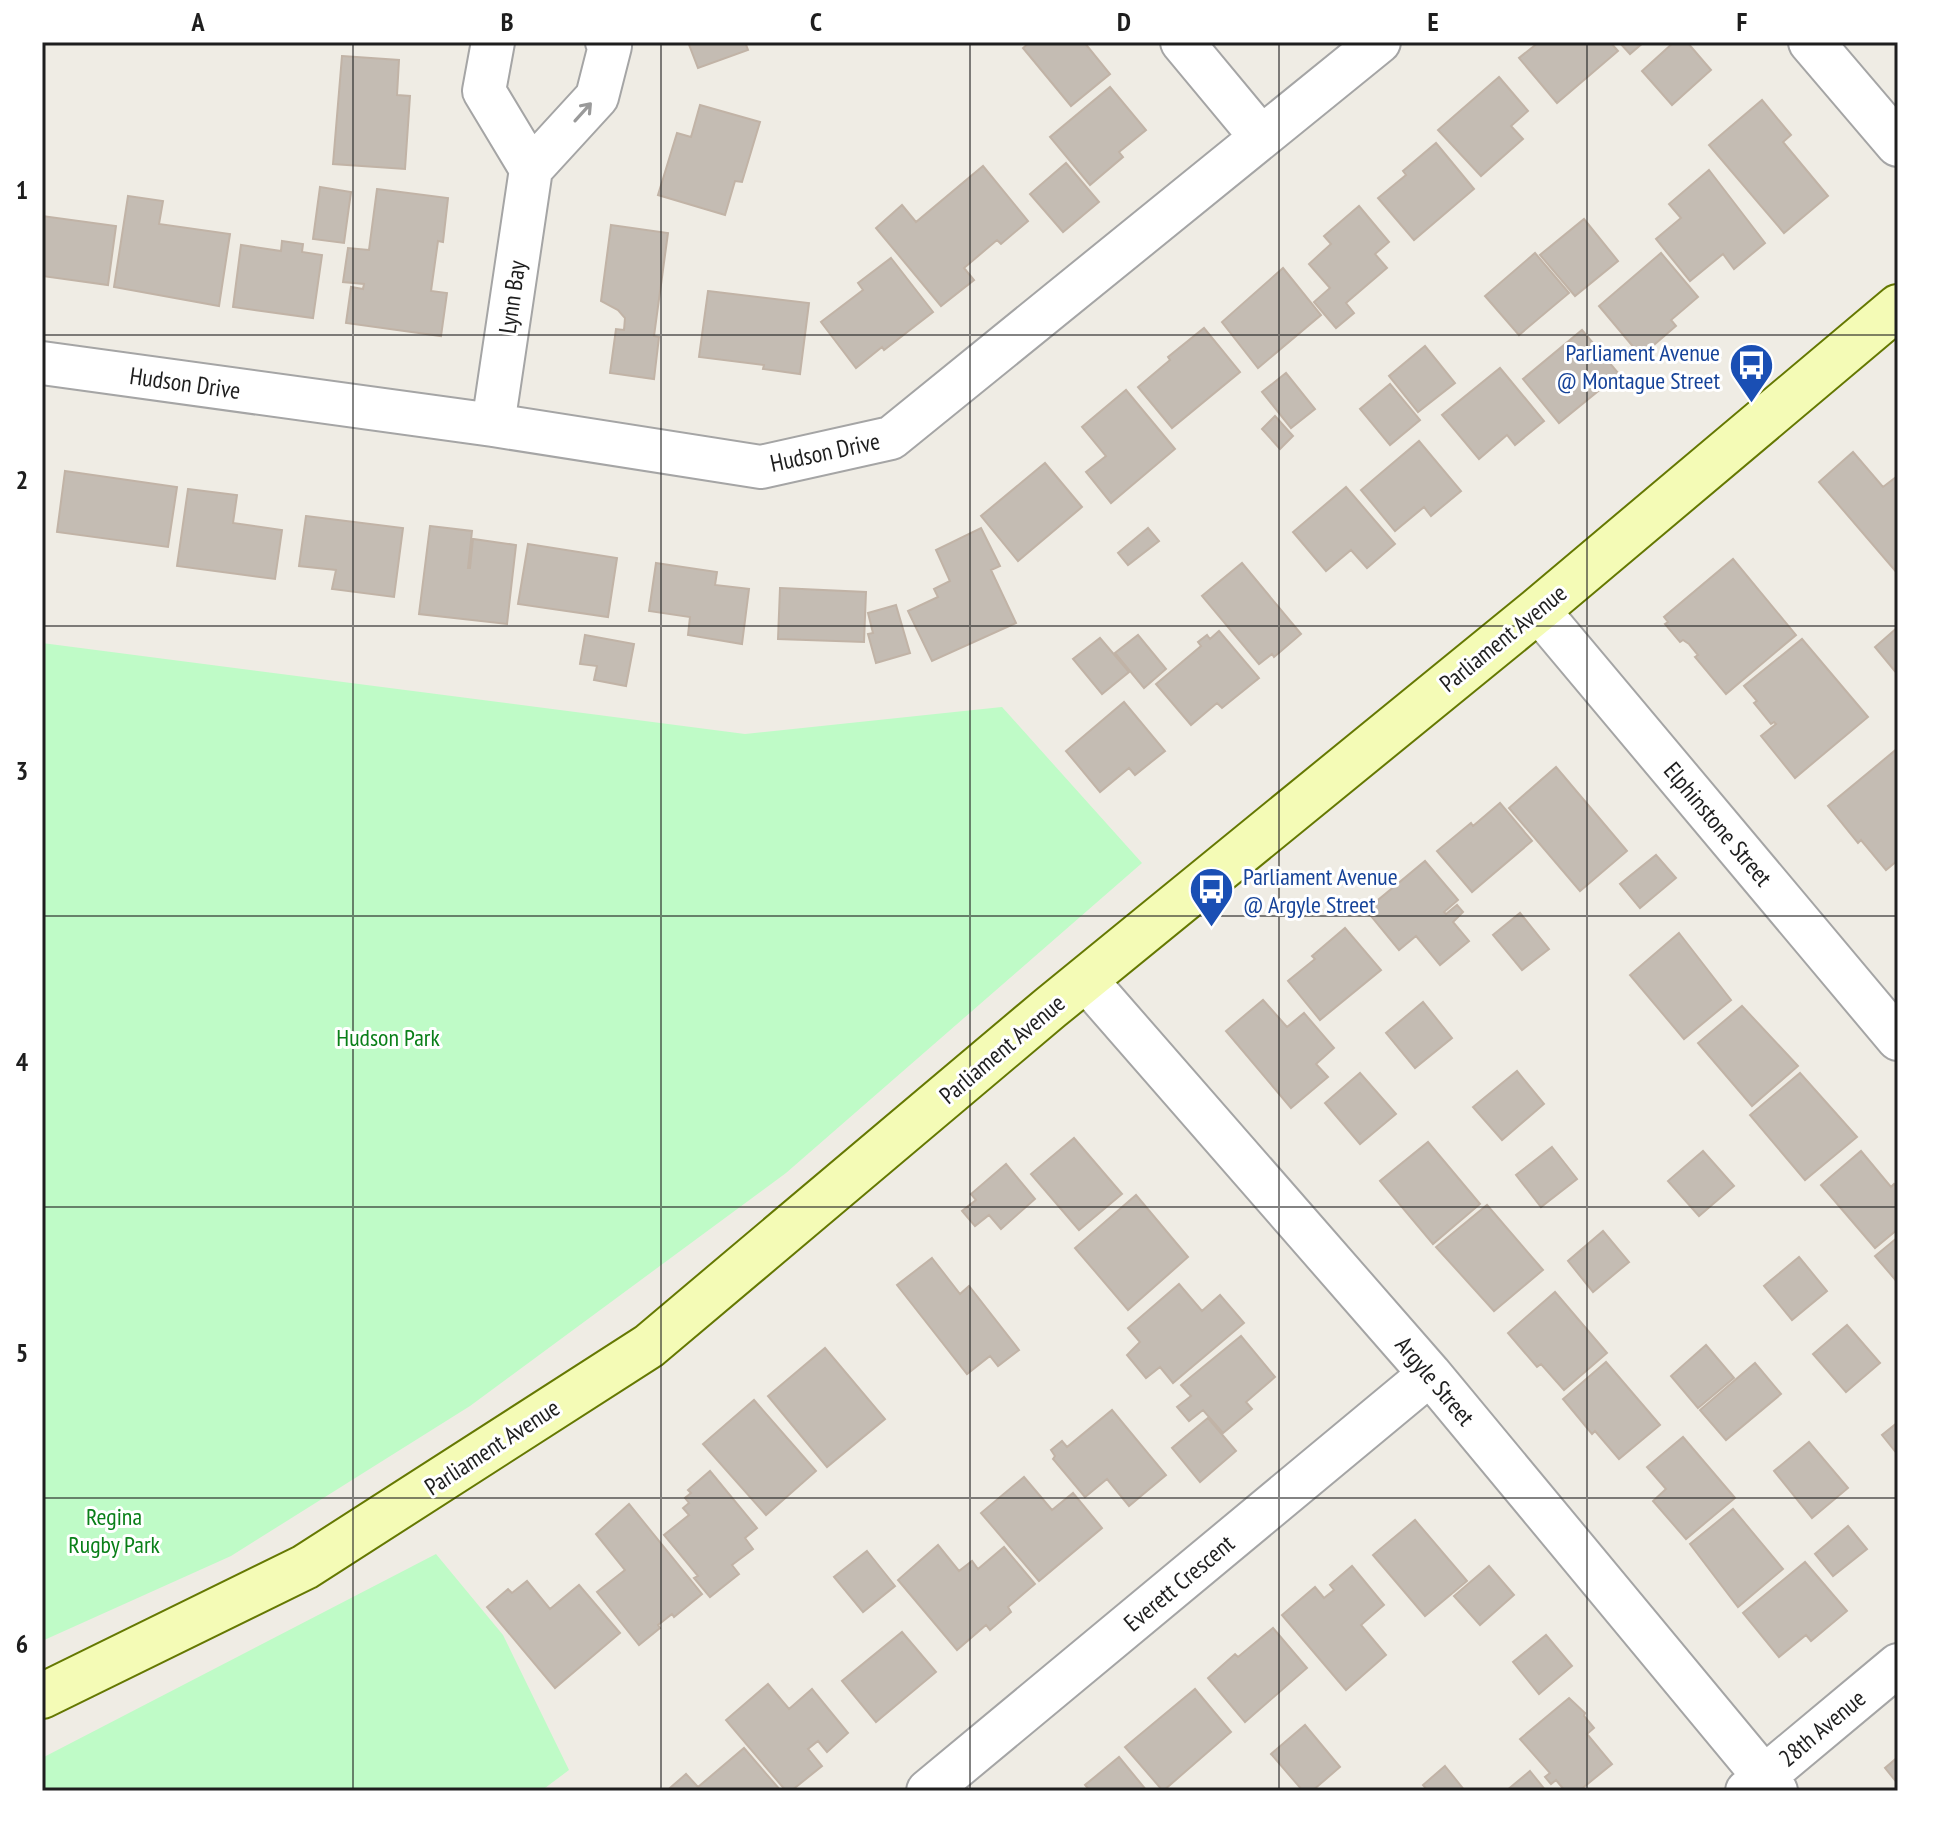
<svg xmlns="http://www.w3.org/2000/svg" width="1940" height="1833" font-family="'PT Sans Narrow',sans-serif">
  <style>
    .park { fill: #bffbc7 }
    .building { fill: #c4bcb3; stroke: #c1b3a6; stroke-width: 2 }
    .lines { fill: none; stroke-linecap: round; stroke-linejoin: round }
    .minor-casing { stroke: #a5a5a5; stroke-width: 46 }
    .tertiary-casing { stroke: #a5a5a5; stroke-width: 48 }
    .secondary-casing { stroke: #657802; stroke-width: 48 }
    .minor { stroke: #fff; stroke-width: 42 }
    .tertiary { stroke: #fff; stroke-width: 44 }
    .secondary { stroke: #f4fbb6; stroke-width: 44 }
    .oneway { stroke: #9a9a9a }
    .grid { fill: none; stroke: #1e1e1e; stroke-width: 2; stroke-opacity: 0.55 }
    .labels { text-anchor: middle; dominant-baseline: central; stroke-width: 6; stroke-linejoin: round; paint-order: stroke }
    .street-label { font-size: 24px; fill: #1e1e1e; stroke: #fff }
    .transit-label { font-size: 24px; fill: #164399; stroke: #fff; text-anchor: end }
    .park-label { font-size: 24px; fill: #097f18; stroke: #fff }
    .neatline { fill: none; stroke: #1e1e1e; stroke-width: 3 }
    .grid-label { font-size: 26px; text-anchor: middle; font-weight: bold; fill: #1e1e1e }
  </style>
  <rect width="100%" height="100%" fill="#efece4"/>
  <!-- park -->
  <path class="park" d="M42,643L745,734L1002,707L1142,863L786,1173L470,1406L231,1556L42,1641Z
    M436,1554L503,1635L569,1770L541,1791H42V1758Z"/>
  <!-- building -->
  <path class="building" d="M688,42H745L748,50L698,68Z
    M1030,42H1084L1110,74L1071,106L1023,48Z
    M1539,42H1610L1618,51L1557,103L1519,58Z
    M1619,42H1644L1630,54Z
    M1674,42H1687L1711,70L1672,105L1642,71Z
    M342,56L399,60L397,95L410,96L405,169L333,164Z
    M1499,77L1528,111L1511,126L1523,139L1481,176L1438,130Z
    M1110,87L1146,130L1119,152L1123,157L1090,185L1050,137Z
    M1762,100L1791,135L1783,142L1828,196L1784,233L1709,145Z
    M700,105L760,122L742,182L735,181L725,215L658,195L677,133L691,137Z
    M1436,143L1474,189L1414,240L1378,198L1406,175L1403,171Z
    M1066,163L1099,202L1063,232L1030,194Z
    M983,166L1028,221L1001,244L997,240L964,268L974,280L941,306L876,228L902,205L916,222Z
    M1709,170L1765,243L1734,269L1723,254L1690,281L1656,239L1681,218L1669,204Z
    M320,187L351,192L344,243L313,239Z
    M377,189L448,198L443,242L438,241L431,291L447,293L441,336L346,323L351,287L363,289L364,284L343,282L348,248L369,250Z
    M128,196L163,201L159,224L230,234L219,306L114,287Z
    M1359,206L1389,242L1375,254L1387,268L1346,303L1354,313L1336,328L1314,302L1330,288L1309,264L1331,244L1324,236Z
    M42,216L116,226L108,285L42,276Z
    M1584,219L1618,261L1575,296L1540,255Z
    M611,225L668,233L654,336L659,337L654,379L610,373L616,329L624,330L625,318L618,310L601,301Z
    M282,241L303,244L302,252L322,255L313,318L233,307L241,245L281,251Z
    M1535,253L1569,293L1519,335L1485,296Z
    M1661,253L1698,297L1671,320L1676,326L1641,356L1599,306Z
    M891,258L933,312L884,350L882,347L856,368L821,322L863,290L858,283Z
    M1283,268L1321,315L1258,368L1222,322Z
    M708,291L809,303L800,374L763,369L764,365L699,357Z
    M1204,328L1240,372L1172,428L1138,387L1170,360L1168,357Z
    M1582,330L1619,374L1559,423L1523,379Z
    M1425,346L1455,383L1418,412L1389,376Z
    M1500,368L1544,421L1515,445L1507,435L1479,459L1442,415Z
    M1286,373L1315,409L1291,428L1262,392Z
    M1390,384L1420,420L1390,445L1360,409Z
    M1126,390L1175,449L1111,503L1086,472L1106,456L1082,427Z
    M1275,416L1293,436L1280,449L1262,429Z
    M1419,441L1461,491L1431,516L1424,507L1395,531L1361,490Z
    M1853,452L1883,487L1896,477L1898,479V574L1819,482Z
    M1045,463L1082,507L1018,561L981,516Z
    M65,471L177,487L168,547L57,532Z
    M1346,487L1395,544L1367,568L1351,550L1326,571L1293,532Z
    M188,489L237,495L233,523L282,530L275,579L177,566Z
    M306,516L403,528L394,597L332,589L336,570L299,566Z
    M430,526L472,531L468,568H470L473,539L516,545L507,624L419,614Z
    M981,528L1000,566L991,570L1016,623L932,661L908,611L938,597L934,589L950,581L936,550Z
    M1148,528L1159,541L1128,565L1118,553Z
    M528,544L617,558L608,617L518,604Z
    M1733,559L1796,635L1726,694L1695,657L1698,655L1689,644L1683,640L1680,642L1665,624L1668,622L1664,617Z
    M656,563L717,572L715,585L749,589L742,644L688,635L690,617L649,611Z
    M1242,563L1301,634L1274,657L1272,654L1259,664L1202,596Z
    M780,588L866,592L864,642L778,639Z
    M896,605L910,653L876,663L868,634L873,633L868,613Z
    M1898,627V675L1875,647Z
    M1219,631L1259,678L1222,708L1217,703L1191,725L1156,684L1201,646L1198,642L1207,635L1210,639Z
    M585,635L634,644L626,686L594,680L597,666L580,664Z
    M1138,635L1166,669L1144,688L1115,653Z
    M1100,638L1129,672L1102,694L1073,659Z
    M1802,639L1868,717L1795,778L1761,736L1776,724L1774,722L1771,724L1754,703L1757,701L1744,686Z
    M1124,702L1165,751L1135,775L1129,768L1100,792L1066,751Z
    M1898,748V860L1886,870L1861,840L1858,843L1828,806Z
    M1556,767L1627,851L1580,891L1509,808Z
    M1500,803L1532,841L1472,892L1437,851L1471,823L1473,826Z
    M1656,855L1676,878L1640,908L1620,884Z
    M1425,861L1458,900L1444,912L1446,914L1457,905L1463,912L1453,922L1469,941L1440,965L1416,936L1399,950L1366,910Z
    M1520,913L1549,949L1522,970L1493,935Z
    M1345,928L1381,970L1320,1020L1288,981L1315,959L1312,956Z
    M1679,933L1731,1000L1684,1039L1630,975Z
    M1263,1000L1287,1027L1304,1013L1334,1048L1316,1064L1328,1077L1291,1108L1226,1031Z
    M1423,1002L1452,1038L1415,1068L1386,1033Z
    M1742,1006L1798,1066L1752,1106L1698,1043Z
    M1517,1071L1544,1104L1502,1140L1473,1107Z
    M1360,1073L1396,1114L1360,1144L1325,1103Z
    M1800,1073L1857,1137L1805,1180L1750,1115Z
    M1074,1138L1122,1194L1079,1230L1031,1174Z
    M1428,1142L1480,1204L1433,1244L1380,1181Z
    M1552,1147L1577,1179L1541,1207L1516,1175Z
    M1703,1151L1734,1186L1699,1216L1668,1181Z
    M1861,1151L1891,1187L1894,1184L1898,1188V1229L1875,1248L1821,1185Z
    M1006,1164L1035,1199L1001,1229L989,1215L975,1226L962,1211L976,1200L971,1194Z
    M1136,1195L1188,1257L1128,1310L1075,1248Z
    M1487,1205L1543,1270L1494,1311L1436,1247Z
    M1603,1231L1629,1262L1593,1292L1568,1261Z
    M1898,1237V1283L1875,1256Z
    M1799,1257L1827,1291L1792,1320L1764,1286Z
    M932,1258L960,1294L969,1286L1019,1350L998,1366L990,1356L967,1374L897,1285Z
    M1179,1284L1202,1311L1220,1295L1244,1323L1173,1383L1160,1367L1146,1378L1127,1355L1140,1342L1128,1328Z
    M1555,1292L1607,1353L1564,1390L1541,1364L1537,1367L1508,1333Z
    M1847,1325L1880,1363L1846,1392L1813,1354Z
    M1241,1336L1275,1377L1246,1402L1252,1409L1223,1433L1203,1410L1189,1421L1177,1407L1191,1396L1181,1385Z
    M1706,1345L1734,1378L1698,1408L1671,1376Z
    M825,1348L885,1419L827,1467L768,1396Z
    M1606,1362L1660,1425L1619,1459L1595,1431L1592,1434L1563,1399Z
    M1755,1363L1781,1394L1726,1440L1700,1410Z
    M754,1400L816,1471L766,1515L703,1444Z
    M1112,1410L1166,1475L1129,1506L1107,1479L1085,1497L1053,1459L1055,1456L1051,1450L1062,1441L1067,1447Z
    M1208,1418L1236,1451L1200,1482L1172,1448Z
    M1898,1422V1455L1882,1435Z
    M1683,1437L1735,1498L1686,1539L1653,1501L1666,1489L1647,1467Z
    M1809,1442L1848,1488L1812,1518L1774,1471Z
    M710,1471L757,1528L745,1538L753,1549L732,1565L739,1574L710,1597L694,1578L698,1576L664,1535L689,1515L683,1508L689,1503L685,1498L691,1493L688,1490Z
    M1024,1477L1052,1510L1073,1493L1102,1528L1039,1581L981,1513Z
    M629,1504L702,1594L674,1617L672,1614L658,1625L660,1628L639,1645L597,1592L625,1570L596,1534Z
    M1733,1509L1783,1569L1738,1607L1690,1544Z
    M1415,1520L1467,1581L1425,1616L1373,1555Z
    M1848,1526L1867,1549L1833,1576L1815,1554Z
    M938,1545L959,1571L972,1561L978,1569L1004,1547L1035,1584L1008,1607L1011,1612L990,1630L986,1625L957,1650L898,1580Z
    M867,1551L895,1586L863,1612L834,1577Z
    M1805,1562L1847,1611L1811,1641L1806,1635L1779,1657L1743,1613Z
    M1352,1566L1384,1605L1361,1625L1386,1655L1346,1690L1282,1615L1315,1587L1324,1598L1334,1590L1330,1585Z
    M1489,1566L1514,1595L1480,1625L1454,1596Z
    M527,1581L550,1609L579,1585L620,1633L555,1688L487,1607L508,1589L512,1593Z
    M1273,1628L1307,1668L1245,1722L1208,1678L1235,1654L1238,1657Z
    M902,1632L936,1672L876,1722L842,1681Z
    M1546,1635L1572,1666L1539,1694L1513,1662Z
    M768,1684L789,1709L812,1689L848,1733L827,1752L818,1741L808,1749L822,1766L791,1791H786L726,1720Z
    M1195,1689L1231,1732L1163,1791L1125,1747Z
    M1569,1698L1585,1713L1584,1716L1594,1728L1587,1734L1612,1764L1579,1791H1565L1556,1780L1551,1784L1545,1777L1550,1773L1520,1739Z
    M1305,1725L1340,1767L1312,1791H1303L1271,1754Z
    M744,1748L781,1791H672L670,1788L686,1774L698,1787Z
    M1119,1757L1147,1791H1090L1085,1785Z
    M1898,1757V1784L1885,1768Z
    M1445,1766L1465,1791H1428L1423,1785Z
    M1530,1771L1546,1791H1506Z"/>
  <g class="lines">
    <defs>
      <path id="minor" d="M493,42L484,91L531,169
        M1182,42L1261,137
        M42,363L493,425L761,467L891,438L1379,42
        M493,425L531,169L597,97L610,46L607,42
        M1538,610L1898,1039
        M1085,979L1430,1374L1776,1791
        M928,1791L1430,1374
        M1747,1791L1898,1665"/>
      <path id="tertiary" d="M1811,42L1898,144"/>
      <path id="secondary" d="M42,1696L305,1567L649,1346L1050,1008L1538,610L1898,307"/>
    </defs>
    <!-- minor casing -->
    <use href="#minor" class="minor-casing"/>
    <!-- tertiary casing -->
    <use href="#tertiary" class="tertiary-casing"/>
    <!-- secondary casing -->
    <use href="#secondary" class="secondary-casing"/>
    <!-- minor -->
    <use href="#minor" class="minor"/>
    <!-- tertiary -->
    <use href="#tertiary" class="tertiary"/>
    <!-- secondary -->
    <use href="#secondary" class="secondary"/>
  </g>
  <!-- one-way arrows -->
  <defs><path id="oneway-shaft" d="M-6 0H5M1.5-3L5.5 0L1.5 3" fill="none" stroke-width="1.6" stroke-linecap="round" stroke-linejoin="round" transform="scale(2)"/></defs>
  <use class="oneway" href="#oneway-shaft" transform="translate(583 112) rotate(-48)"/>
  <!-- grid -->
  <path class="grid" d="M353,42V1791M661,42V1791M970,42V1791M1279,42V1791M1587,42V1791M42,335H1898M42,626H1898M42,916H1898M42,1207H1898M42,1498H1898"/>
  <!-- icons -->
  <defs>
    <symbol id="bus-pin" viewBox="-11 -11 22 30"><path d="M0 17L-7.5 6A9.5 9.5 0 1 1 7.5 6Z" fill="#1a4fb4" stroke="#fff"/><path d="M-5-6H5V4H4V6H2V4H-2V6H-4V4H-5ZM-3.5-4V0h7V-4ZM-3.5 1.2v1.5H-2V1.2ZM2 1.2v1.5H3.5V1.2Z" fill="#fff"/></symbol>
  </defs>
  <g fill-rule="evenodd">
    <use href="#bus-pin" x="1726" y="340" width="51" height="69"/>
    <use href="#bus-pin" x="1186" y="864" width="51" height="69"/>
  </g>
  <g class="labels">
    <!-- street labels -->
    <g class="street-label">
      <text transform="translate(512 297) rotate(-82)">Lynn Bay</text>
      <text transform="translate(185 383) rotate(8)">Hudson Drive</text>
      <text transform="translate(825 452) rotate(-12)">Hudson Drive</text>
      <text transform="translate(1503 638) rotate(-39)">Parliament Avenue</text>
      <text transform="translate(1718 824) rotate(50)">Elphinstone Street</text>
      <text transform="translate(1002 1049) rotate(-40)">Parliament Avenue</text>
      <text transform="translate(1435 1381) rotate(50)">Argyle Street</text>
      <text transform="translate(492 1447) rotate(-33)">Parliament Avenue</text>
      <text transform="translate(1179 1583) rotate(-40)">Everett Crescent</text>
      <text transform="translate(1822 1728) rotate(-40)">28th Avenue</text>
    </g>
    <!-- transit labels -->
    <g class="transit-label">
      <text x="1720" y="352">Parliament Avenue<tspan x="1720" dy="28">@ Montague Street</tspan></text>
      <text x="1243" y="876" text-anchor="start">Parliament Avenue<tspan x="1243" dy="28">@ Argyle Street</tspan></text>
    </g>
    <!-- park labels -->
    <g class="park-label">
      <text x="388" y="1037">Hudson Park</text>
      <text x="114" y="1516">Regina<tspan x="114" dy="28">Rugby Park</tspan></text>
    </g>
  </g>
  <!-- border -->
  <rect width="1940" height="1833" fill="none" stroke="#ffffff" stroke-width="88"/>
  <rect x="44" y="44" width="1852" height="1745" class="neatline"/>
  <g class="grid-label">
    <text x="198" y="31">A</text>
    <text x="507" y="31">B</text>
    <text x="816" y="31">C</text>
    <text x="1124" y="31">D</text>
    <text x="1433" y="31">E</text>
    <text x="1742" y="31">F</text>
    <text x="22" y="199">1</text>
    <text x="22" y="489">2</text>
    <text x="22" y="780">3</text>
    <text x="22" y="1071">4</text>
    <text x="22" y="1362">5</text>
    <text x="22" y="1653">6</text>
  </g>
</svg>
